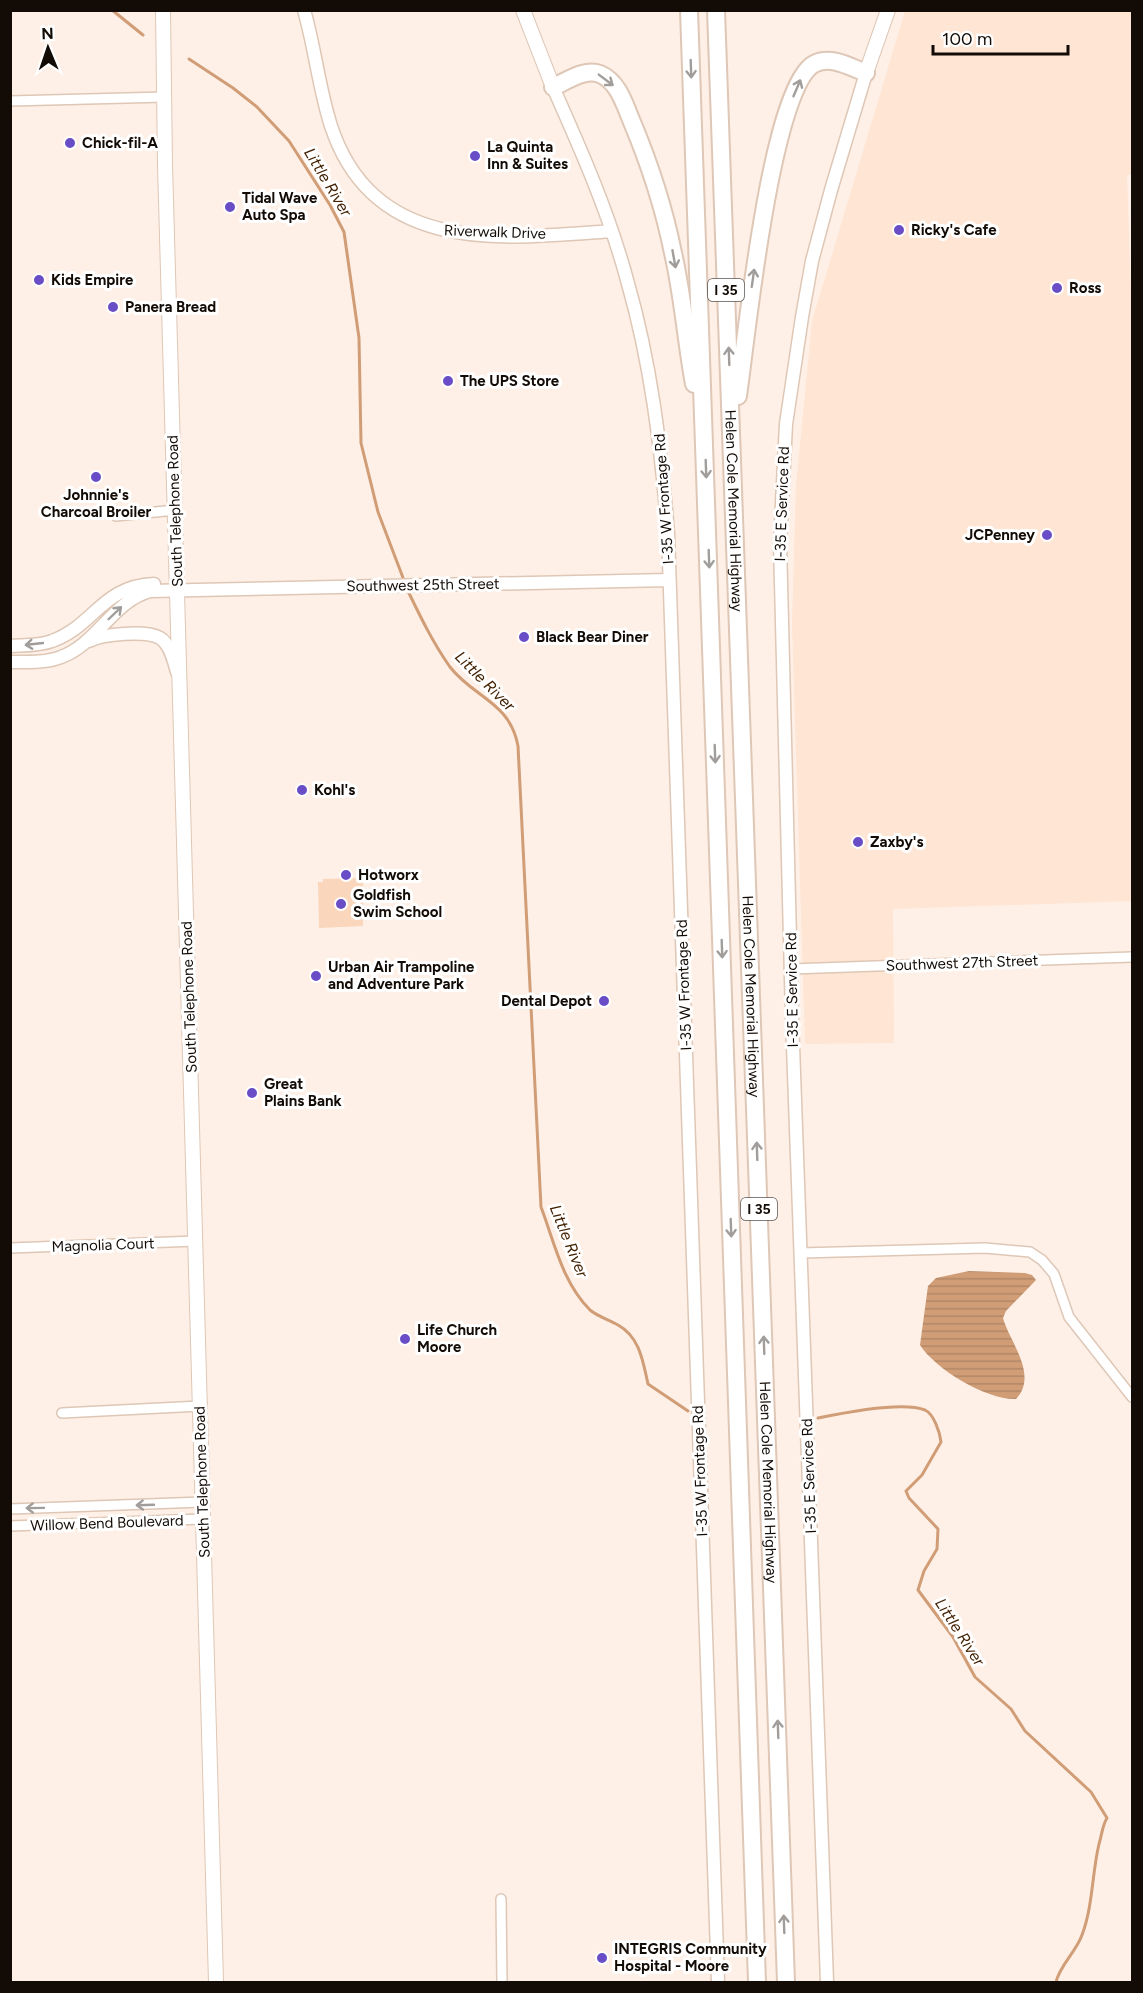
<svg xmlns="http://www.w3.org/2000/svg" width="1143" height="1993" font-family="Figtree,sans-serif">
  <style>
    .built { fill: #fee5d4 }
    .pitch { fill: #fad6bc }
    .water { fill: url(#water-rules) }
    .lines { fill: none; stroke-linecap: round; stroke-linejoin: round }
    .stream { stroke: #d09d77; stroke-width: 3 }
    .minor-casing { stroke: #dec7b6; stroke-width: 12 }
    .tertiary-casing { stroke: #dec7b6; stroke-width: 15 }
    .secondary-casing { stroke: #dec7b6; stroke-width: 16 }
    .motorway-casing { stroke: #dec7b6; stroke-width: 20 }
    .minor { stroke: #fff; stroke-width: 9 }
    .tertiary { stroke: #fff; stroke-width: 12 }
    .secondary { stroke: #fff; stroke-width: 14 }
    .motorway { stroke: #fff; stroke-width: 16 }
    .oneway { stroke: #a09d9b }
    .poi-dot { fill: #684dc6; stroke: #fff; stroke-width: 2 }
    .labels { text-anchor: middle; dominant-baseline: central; stroke-width: 6; stroke-linejoin: round; paint-order: stroke }
    .shield { fill: #fff; stroke: #595451; stroke-width: 1.5 }
    .shield-label { font-size: 14px; font-weight: bold; fill: #120b06 }
    .poi-label { font-size: 15px; font-weight: bold; fill: #120b06; stroke: #fff; text-anchor: start }
    .street-label { font-size: 15px; fill: #120b06; stroke: #fff }
    .water-label { font-size: 16px; font-style: italic; fill: #422102; stroke: #fff }
  </style>
  <defs>
    <pattern id="water-rules" width="6" height="5" patternUnits="userSpaceOnUse" patternTransform="scale(1.5)"><rect width="6" height="5" fill="#d09d77"/><path d="M0 2.5h6" fill="none" stroke="#b28665"/></pattern>
  </defs>
  <rect width="100%" height="100%" fill="#fef0e6"/>
  <!-- built -->
  <path class="built" d="M905,11H1132V174L1127,175L1132,326V901L893,909L894,1043L805,1044L792,624L796,485L812,321Z"/>
  <!-- pitch -->
  <path class="pitch" d="M363,878V926L319,928L318,882H323V879Z"/>
  <!-- water -->
  <path class="water" d="M969,1271L1025,1273L1032,1275L1036,1280L1006,1311L1003,1318C1009,1341 1039,1375 1016,1399C987,1400 936,1370 920,1345L928,1286L936,1278Z"/>
  <g class="lines">
    <!-- stream -->
    <path class="stream" d="M112,10L143,35
      M189,59L233,88L257,107L289,141L330,205L344,232L359,338L361,443L378,512L405,583
      M407,589C420,616 433,643 450,667C474,698 510,702 518,746L541,1207C554,1241 562,1282 590,1310C597,1316 609,1320 618,1325C640,1337 643,1362 648,1384L688,1411
      M818,1418C842,1413 903,1401 925,1410C934,1414 940,1433 941,1442L922,1475L906,1491L909,1498L938,1529L937,1549L924,1571L918,1590L953,1637L975,1677L1011,1709L1025,1731L1091,1792L1107,1818C1102,1826 1102,1835 1099,1844C1092,1873 1093,1906 1082,1935C1076,1952 1060,1965 1056,1982"/>
    <defs>
      <path id="minor" d="M10,101L165,97
        M116,516L175,510
        M791,969L1132,957
        M10,1248L196,1241
        M801,1253L985,1248L1030,1252L1042,1260L1054,1274L1069,1317L1132,1397
        M62,1413L200,1406
        M10,1509L203,1502
        M10,1526L203,1519
        M501,1899L502,1982"/>
      <path id="tertiary" d="M304,10C315,48 319,89 331,126C374,256 502,239 612,231
        M553,87C581,150 609,213 627,280C651,363 661,447 668,533L718,1982
        M89,641C103,634 146,630 160,638C170,644 174,661 177,672
        M10,646C24,645 39,646 52,641C94,626 102,586 154,584
        M10,662C27,662 46,663 61,657C97,644 113,601 150,591L669,580
        M827,1982L792,1018L780,543L786,424L802,317L812,261L831,190L866,73"/>
      <path id="secondary" d="M163,10L165,165L216,1982
        M523,10L553,87
        M866,73L888,10"/>
      <g id="motorway">
        <path d="M689,10L757,1982"/>
        <path id="s1" d="M716,10L786,1982"/>
        <path d="M553,87C567,81 585,68 600,74C619,82 625,106 632,122C650,165 664,208 673,253C683,296 686,341 694,384"/>
        <path d="M738,396C746,341 771,87 814,64C831,55 850,67 866,73"/>
      </g>
    </defs>
    <!-- minor casing -->
    <use href="#minor" class="minor-casing"/>
    <!-- tertiary casing -->
    <use href="#tertiary" class="tertiary-casing"/>
    <!-- secondary casing -->
    <use href="#secondary" class="secondary-casing"/>
    <!-- motorway casing -->
    <use href="#motorway" class="motorway-casing"/>
    <!-- minor -->
    <use href="#minor" class="minor"/>
    <!-- tertiary -->
    <use href="#tertiary" class="tertiary"/>
    <!-- secondary -->
    <use href="#secondary" class="secondary"/>
    <!-- motorway -->
    <use href="#motorway" class="motorway"/>
  </g>
  <!-- one-way arrows -->
  <defs><path id="oneway-shaft" d="M-6 0H5M1.5-3L5.5 0L1.5 3" fill="none" stroke-width="1.6" stroke-linecap="round" stroke-linejoin="round" transform="scale(1.5)"/></defs>
  <g class="oneway">
    <use href="#oneway-shaft" transform="translate(691 69) rotate(88)"/>
    <use href="#oneway-shaft" transform="translate(606 80) rotate(37)"/>
    <use href="#oneway-shaft" transform="translate(797 88) rotate(-67)"/>
    <use href="#oneway-shaft" transform="translate(674 259) rotate(80)"/>
    <use href="#oneway-shaft" transform="translate(753 278) rotate(-82)"/>
    <use href="#oneway-shaft" transform="translate(729 356) rotate(-92)"/>
    <use href="#oneway-shaft" transform="translate(706 469) rotate(88)"/>
    <use href="#oneway-shaft" transform="translate(709 559) rotate(88)"/>
    <use href="#oneway-shaft" transform="translate(115 613) rotate(-44)"/>
    <use href="#oneway-shaft" transform="translate(34 644) rotate(174)"/>
    <use href="#oneway-shaft" transform="translate(715 754) rotate(88)"/>
    <use href="#oneway-shaft" transform="translate(722 949) rotate(88)"/>
    <use href="#oneway-shaft" transform="translate(757 1151) rotate(-92)"/>
    <use href="#oneway-shaft" transform="translate(731 1228) rotate(88)"/>
    <use href="#oneway-shaft" transform="translate(764 1345) rotate(-92)"/>
    <use href="#oneway-shaft" transform="translate(145 1505) rotate(178)"/>
    <use href="#oneway-shaft" transform="translate(35 1508) rotate(179)"/>
    <use href="#oneway-shaft" transform="translate(778 1729) rotate(-92)"/>
    <use href="#oneway-shaft" transform="translate(784 1924) rotate(-92)"/>
  </g>
  <!-- markers -->
  <g class="poi-dot">
    <circle cx="70" cy="143" r="6"/>
    <circle cx="475" cy="156" r="6"/>
    <circle cx="230" cy="207" r="6"/>
    <circle cx="899" cy="230" r="6"/>
    <circle cx="39" cy="280" r="6"/>
    <circle cx="1057" cy="288" r="6"/>
    <circle cx="113" cy="307" r="6"/>
    <circle cx="448" cy="381" r="6"/>
    <circle cx="96" cy="477" r="6"/>
    <circle cx="1047" cy="535" r="6"/>
    <circle cx="524" cy="637" r="6"/>
    <circle cx="302" cy="790" r="6"/>
    <circle cx="858" cy="842" r="6"/>
    <circle cx="346" cy="875" r="6"/>
    <circle cx="341" cy="904" r="6"/>
    <circle cx="316" cy="976" r="6"/>
    <circle cx="604" cy="1001" r="6"/>
    <circle cx="252" cy="1093" r="6"/>
    <circle cx="405" cy="1339" r="6"/>
    <circle cx="602" cy="1958" r="6"/>
  </g>
  <g class="labels">
    <!-- shield labels -->
    <g class="shield">
      <rect x="708" y="279" width="36" height="22" rx="4.5"/>
      <rect x="741" y="1198" width="36" height="22" rx="4.5"/>
    </g>
    <g class="shield-label">
      <text x="726" y="290">I 35</text>
      <text x="759" y="1209">I 35</text>
    </g>
    <!-- poi labels -->
    <g class="poi-label">
      <text x="82" y="143">Chick-fil-A</text>
      <text x="487" y="147">La Quinta<tspan x="487" dy="17">Inn &amp; Suites</tspan></text>
      <text x="242" y="198">Tidal Wave<tspan x="242" dy="17">Auto Spa</tspan></text>
      <text x="911" y="230">Ricky's Cafe</text>
      <text x="51" y="280">Kids Empire</text>
      <text x="1069" y="288">Ross</text>
      <text x="125" y="307">Panera Bread</text>
      <text x="460" y="381">The UPS Store</text>
      <text x="96" y="495" text-anchor="middle">Johnnie's<tspan x="96" dy="17">Charcoal Broiler</tspan></text>
      <text x="1035" y="535" text-anchor="end">JCPenney</text>
      <text x="536" y="637">Black Bear Diner</text>
      <text x="314" y="790">Kohl's</text>
      <text x="870" y="842">Zaxby's</text>
      <text x="358" y="875">Hotworx</text>
      <text x="353" y="895">Goldfish<tspan x="353" dy="17">Swim School</tspan></text>
      <text x="328" y="967">Urban Air Trampoline<tspan x="328" dy="17">and Adventure Park</tspan></text>
      <text x="592" y="1001" text-anchor="end">Dental Depot</text>
      <text x="264" y="1084">Great<tspan x="264" dy="17">Plains Bank</tspan></text>
      <text x="417" y="1330">Life Church<tspan x="417" dy="17">Moore</tspan></text>
      <text x="614" y="1949">INTEGRIS Community<tspan x="614" dy="17">Hospital - Moore</tspan></text>
    </g>
    <!-- street labels -->
    <g class="street-label">
      <text transform="translate(495 232) rotate(2)">Riverwalk Drive</text>
      <text transform="translate(664 499) rotate(-94)">I-35 W Frontage Rd</text>
      <text transform="translate(782 504) rotate(-88)">I-35 E Service Rd</text>
      <text transform="translate(175 511) rotate(-92)">South Telephone Road</text>
      <text stroke="none"><textPath href="#s1" startOffset="501">Helen Cole Memorial Highway</textPath></text>
      <text transform="translate(423 585) rotate(-1)">Southwest 25th Street</text>
      <text transform="translate(962 963) rotate(-2)">Southwest 27th Street</text>
      <text transform="translate(684 985) rotate(-92)">I-35 W Frontage Rd</text>
      <text transform="translate(792 990) rotate(-91)">I-35 E Service Rd</text>
      <text stroke="none"><textPath href="#s1" startOffset="987">Helen Cole Memorial Highway</textPath></text>
      <text transform="translate(189 997) rotate(-92)">South Telephone Road</text>
      <text transform="translate(103 1245) rotate(-2)">Magnolia Court</text>
      <text transform="translate(700 1471) rotate(-92)">I-35 W Frontage Rd</text>
      <text transform="translate(809 1476) rotate(-92)">I-35 E Service Rd</text>
      <text transform="translate(202 1482) rotate(-92)">South Telephone Road</text>
      <text stroke="none"><textPath href="#s1" startOffset="1473">Helen Cole Memorial Highway</textPath></text>
      <text transform="translate(107 1523) rotate(-2)">Willow Bend Boulevard</text>
    </g>
    <!-- water labels -->
    <g class="water-label">
      <text transform="translate(328 182) rotate(59)">Little River</text>
      <text transform="translate(485 681) rotate(45)">Little River</text>
      <text transform="translate(569 1241) rotate(68)">Little River</text>
      <text transform="translate(960 1632) rotate(57)">Little River</text>
    </g>
  </g>
  <!-- border -->
  <rect width="1143" height="1993" fill="none" stroke="#120b06" stroke-width="24"/>
  <!-- north arrow -->
  <g transform="translate(48 48) rotate(358)" stroke="#ffffff" stroke-width="4.5" paint-order="stroke">
  <path d="M0-4.5L10 22L0 15L-10 22Z" fill="#120b06"/>
  <text y="-9" font-size="16" font-weight="bold" text-anchor="middle" fill="#120b06">N</text>
  </g>
  <!-- scale -->
  <path d="M933 45v9h135v-9" fill="none" stroke="#120b06" stroke-width="3"/>
  <text x="942" y="45" font-size="18" fill="#120b06" stroke="#ffffff" stroke-width="4.5" paint-order="stroke">100 m</text>
</svg>
